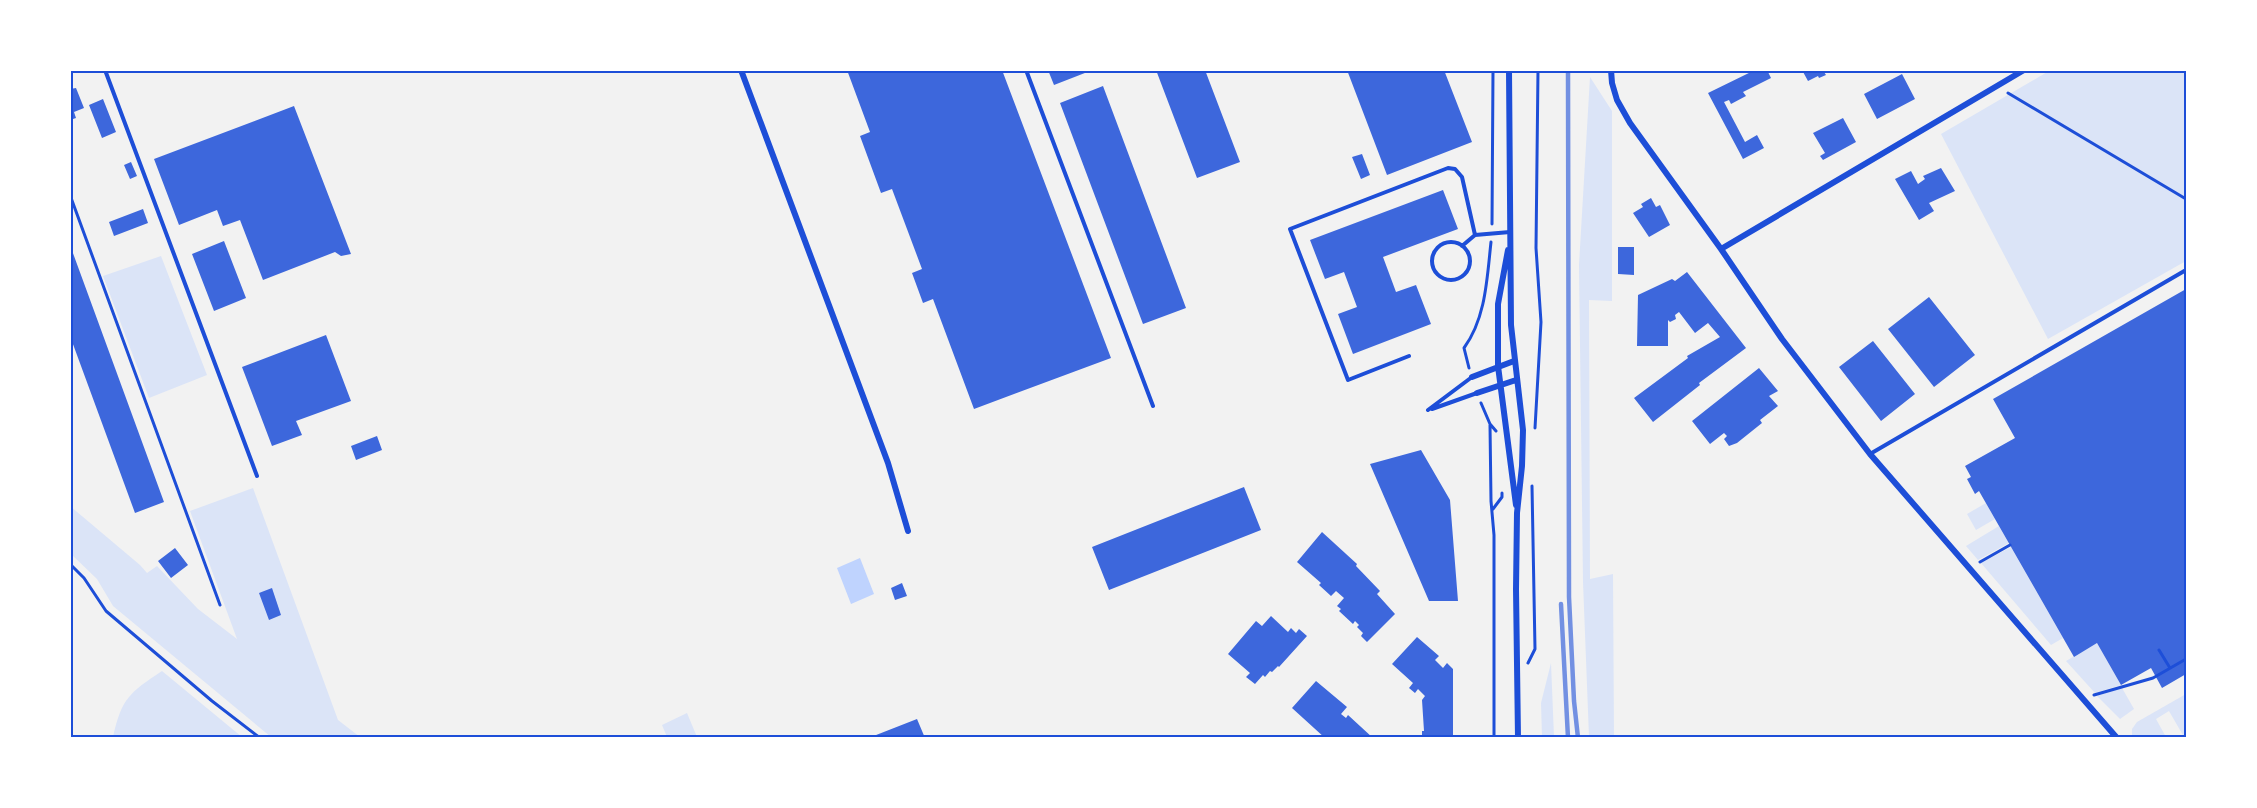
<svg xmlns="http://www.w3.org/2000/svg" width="2257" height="808" font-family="Karla,sans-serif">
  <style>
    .green { fill: #dbe4f7 }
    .water { fill: #bfd3fe }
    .building { fill: #3d67dc }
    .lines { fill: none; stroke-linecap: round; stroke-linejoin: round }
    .path { stroke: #1d4ed8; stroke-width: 3 }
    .service { stroke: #1d4ed8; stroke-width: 4 }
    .minor { stroke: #1d4ed8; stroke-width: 6 }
    .rail { stroke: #7290e2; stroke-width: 4.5 }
    .neatline { fill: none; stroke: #1d4ed8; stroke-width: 2 }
  </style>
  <rect width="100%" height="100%" fill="#f2f2f2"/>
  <!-- green -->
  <path class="green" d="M2049,71H2186V261L2048,339L1941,134Z
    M1590,77L1612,111V301L1589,300L1590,579L1613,574L1614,738L1589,737L1583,582L1579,265Z
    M161,256L207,375L149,398L103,276Z
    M253,488L338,720L360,737H271L113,606L97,579L71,554L70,506L140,565L147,573L157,566L198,609L237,639L190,511Z
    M1986,503L1995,519L1976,530L1967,514Z
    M1999,526L2009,543L1978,560L1966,546Z
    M2011,547L2063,638L2051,645L1981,563Z
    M2097,643L2121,685L2095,693L2066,661Z
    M1551,663L1554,737H1542L1541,703Z
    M162,671L242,737H113C122,698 129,693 162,671Z
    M2122,688L2134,709L2120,719L2097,696Z
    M2186,694V737H2184L2169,711L2156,719L2166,737H2134L2132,735V729L2137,722Z
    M687,713L697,737H667L662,725Z"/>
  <!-- water -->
  <path class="water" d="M860,558L874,594L851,604L837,568Z"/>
  <!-- building -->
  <path class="building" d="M847,70H1002L1111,358L974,409L933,299L923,303L912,273L922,269L892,189L881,193L860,136L870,132Z
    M1048,70H1090V71L1054,85Z
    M1156,70H1205L1240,162L1197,178Z
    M1347,70H1444L1472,142L1387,175Z
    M1755,70H1767L1771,78L1743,92L1746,96L1731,104L1729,100L1724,102L1745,142L1757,135L1764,148L1743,159L1708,93Z
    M1802,70H1828L1824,72L1826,75L1819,78L1818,76L1808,81Z
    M1902,74L1915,99L1877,119L1864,94Z
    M1103,86L1186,308L1143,324L1060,103Z
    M76,88L84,108L74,112L76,118L70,120V89Z
    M103,99L116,132L102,138L89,105Z
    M294,106L351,254L341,256L335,252L263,280L240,220L223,226L217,210L179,225L154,159Z
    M1843,118L1856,142L1823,160L1820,156L1825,153L1813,133Z
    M1362,154L1370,175L1361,179L1352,157Z
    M131,162L137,176L130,179L124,165Z
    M1941,168L1955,191L1929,203L1934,211L1919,220L1895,179L1911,171L1918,184L1925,179L1923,176Z
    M1443,190L1458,229L1383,257L1396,292L1416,285L1431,324L1353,354L1338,314L1357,307L1344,272L1325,279L1310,240Z
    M1651,198L1656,207L1660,205L1670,225L1649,237L1633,213L1643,207L1641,204Z
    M143,209L148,223L114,236L109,222Z
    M224,241L246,298L214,311L192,254Z
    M70,245L164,502L135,513L70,336Z
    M1618,247H1634V275L1618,274Z
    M1687,272L1746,348L1699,383L1700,385L1653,422L1634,398L1688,358L1687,356L1720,337L1708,323L1695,333L1679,312L1675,315L1676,319L1670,322L1668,320V346H1637L1638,295L1672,279L1675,281Z
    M2186,289V674L2162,688L2151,668L2121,685L2097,643L2074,657L1979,491L1975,494L1967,479L1971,477L1965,466L2015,438L1993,399Z
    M1929,297L1975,355L1934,387L1888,329Z
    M326,335L351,401L296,421L302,435L272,446L242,367Z
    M1873,341L1915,394L1881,421L1839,367Z
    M1759,368L1778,391L1769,396L1778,406L1760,420L1762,423L1737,443L1729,446L1724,439L1727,436L1724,433L1710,444L1692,421Z
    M377,436L382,450L356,460L351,446Z
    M1421,450L1450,500L1458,601H1429L1370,464Z
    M1244,487L1261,530L1109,590L1092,547Z
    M1322,532L1357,564L1356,566L1380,591L1377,594L1395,614L1367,642L1361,636L1363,633L1357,627L1359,625L1355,621L1353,624L1339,611L1341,609L1337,606L1344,598L1336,591L1331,596L1319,585L1321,583L1297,562Z
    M175,548L188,565L171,578L158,561Z
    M902,583L907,596L895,600L891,588Z
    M272,588L281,615L269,620L259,593Z
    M1271,616L1288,632L1291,628L1296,633L1299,629L1307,636L1279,667L1278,666L1272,672L1270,671L1265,677L1263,675L1255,684L1246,677L1250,673L1228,654L1256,621L1262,626Z
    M1417,637L1439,656L1435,660L1443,668L1447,663L1453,669V738H1422V731H1424L1422,700L1425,696L1418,689L1415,693L1409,688L1413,683L1392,664Z
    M1316,681L1347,707L1341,714L1346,718L1348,715L1373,738H1325L1292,708Z
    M917,719L925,738H871V737Z"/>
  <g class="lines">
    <!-- path -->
    <path class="path" d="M2008,93L2186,199
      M70,195L220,605
      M1492,224L1493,70
      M1469,368L1464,348C1486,318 1487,278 1491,242
      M1481,403L1490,424L1496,431
      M1490,425L1491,501L1494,535V738
      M1535,428L1541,322L1536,248L1538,70
      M1493,509L1502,497V493
      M1980,562L2010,545
      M70,564L84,578L106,611L212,701L260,738
      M2159,650L2170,668
      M1528,663L1535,649L1532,486
      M2094,695L2153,678L2186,659"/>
    <!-- service -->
    <path class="service" d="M105,70L257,476
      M1026,70L1153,406
      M1432 261a19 19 0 1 1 38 0a19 19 0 1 1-38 0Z
      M1462,246L1475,235L1510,232
      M1409,356L1348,380L1290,229L1448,168L1455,169L1462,177L1475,235
      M1432,409L1477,393
      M1428,410L1472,377
      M1870,454L2186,270"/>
    <!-- minor -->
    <path class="minor" d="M741,70L888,463L908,531
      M1509,70L1511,325L1523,430L1522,466L1517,513L1516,589L1518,738
      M1611,70L1612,83L1617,100L1630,123L1721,249L1782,339L1870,454L2117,738
      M1721,249L2024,70
      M1508,250L1498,304V366L1516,505
      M1472,377L1514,361
      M1477,393L1516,380"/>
    <!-- rail -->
    <path class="rail" d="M1568,70L1569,597L1574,701L1578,738
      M1561,604L1568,738"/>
  </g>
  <!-- border -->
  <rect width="2257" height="808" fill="none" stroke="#ffffff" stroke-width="144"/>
  <rect x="72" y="72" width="2113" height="664" class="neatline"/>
</svg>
